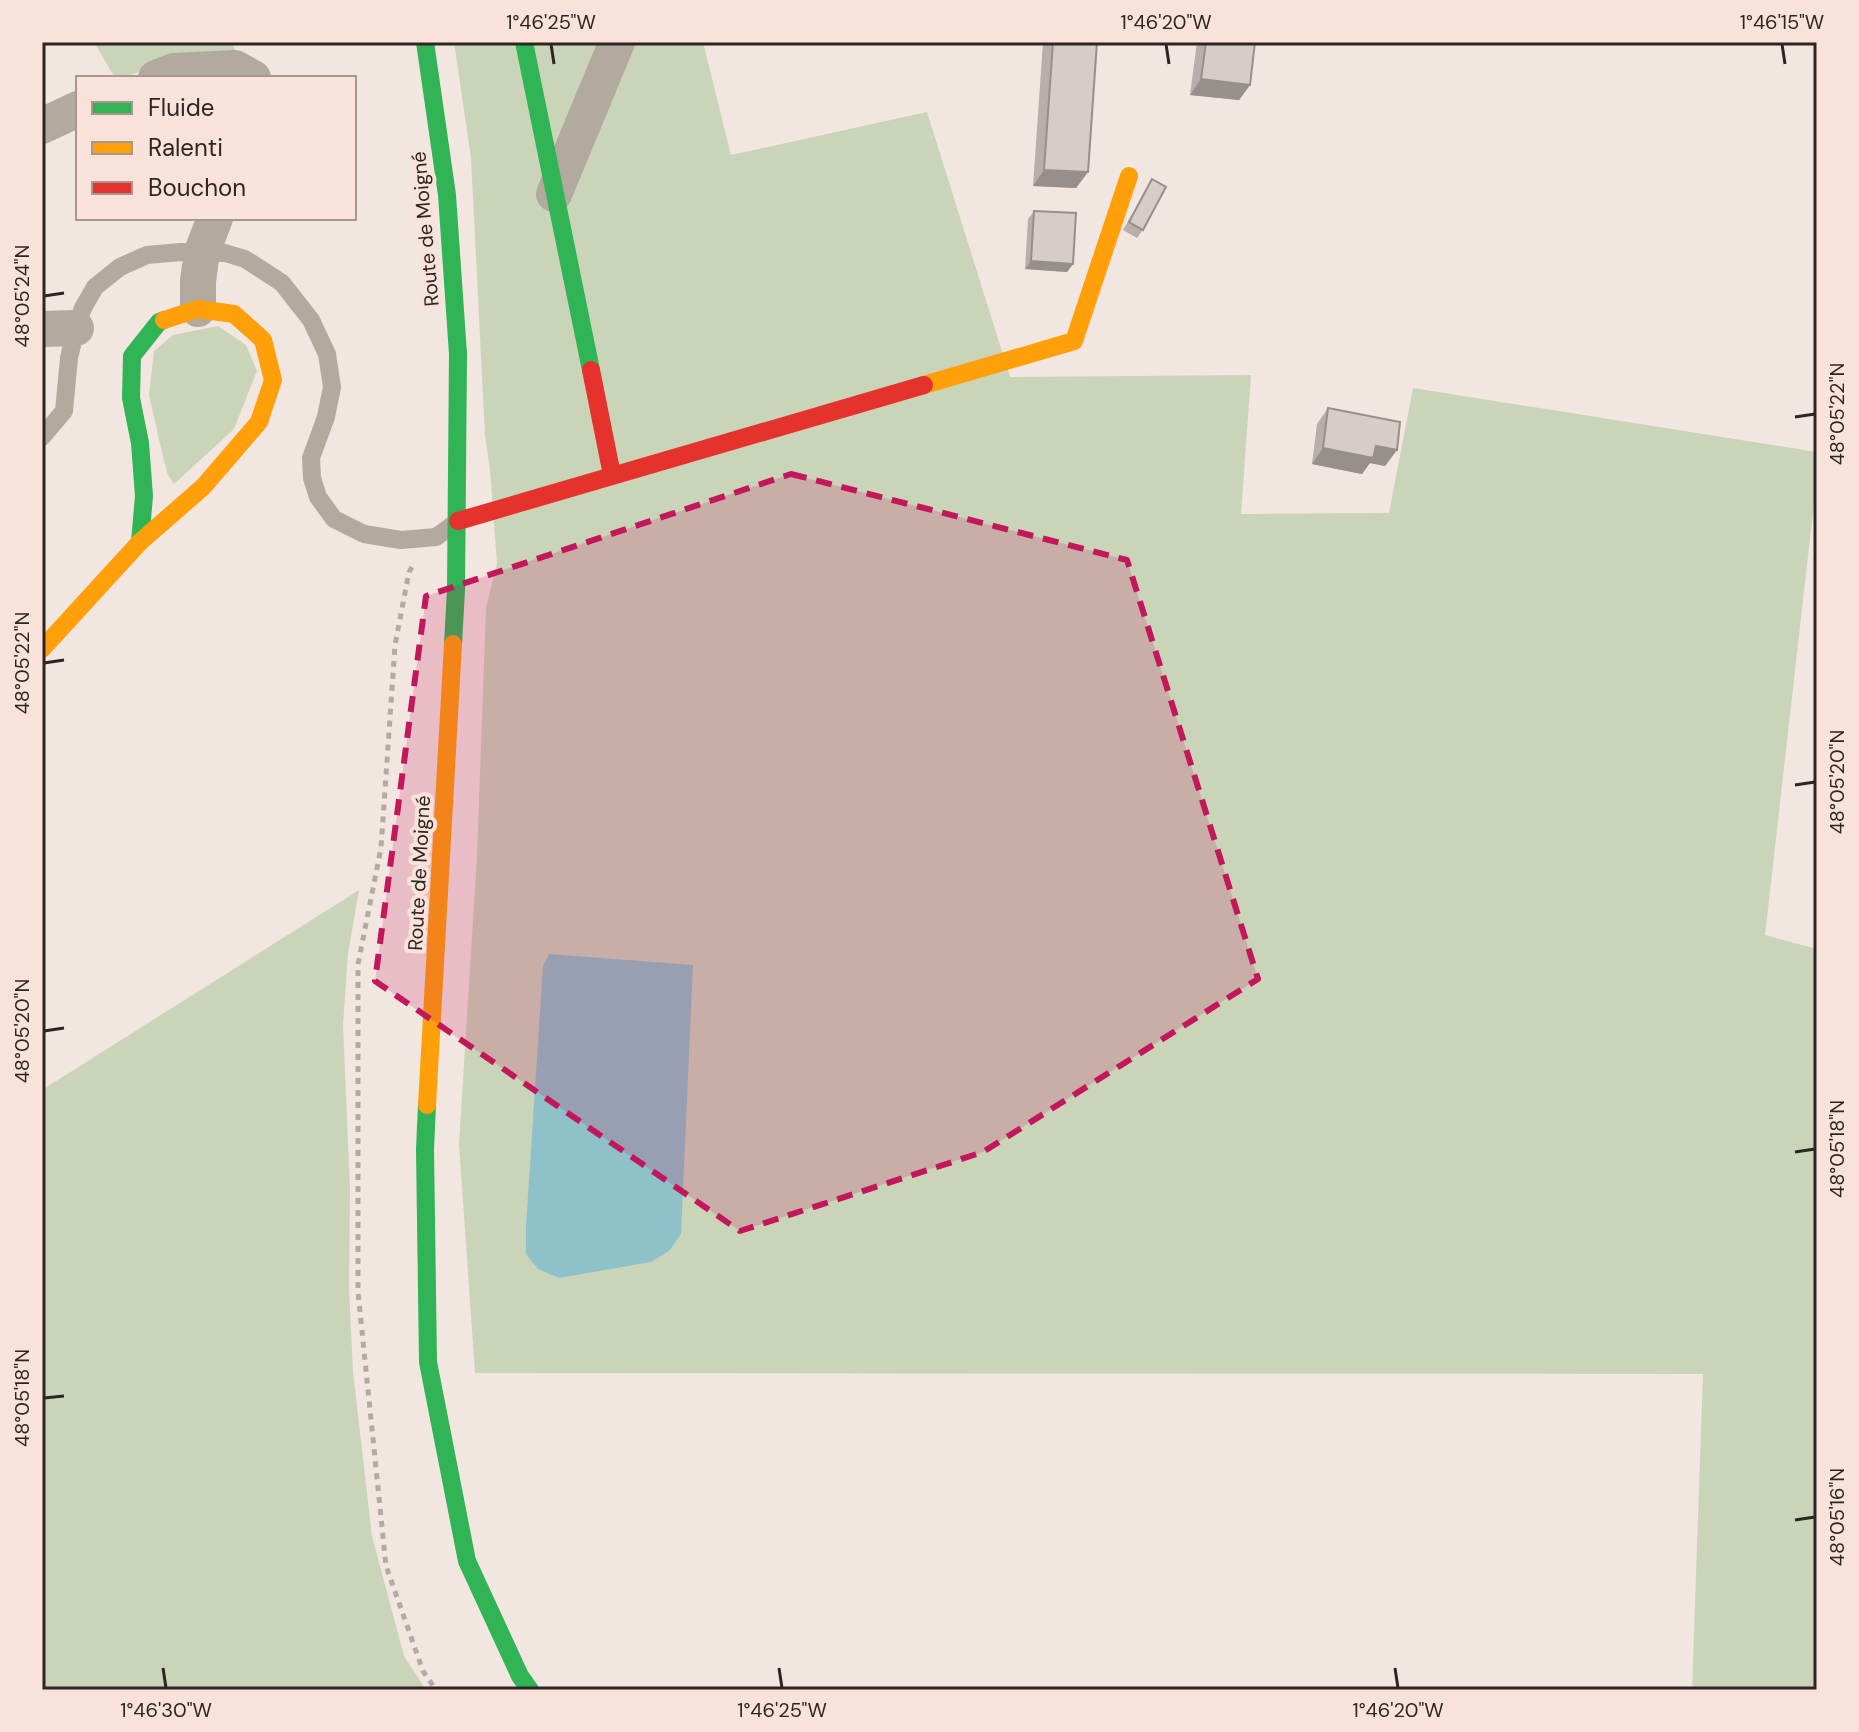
<svg xmlns="http://www.w3.org/2000/svg" width="1859" height="1732" font-family="'DM Sans',sans-serif">
  <style>
    .green { fill: #cad4b9 }
    .water { fill: #8fc1ca }
    .lines { fill: none; stroke-linecap: round; stroke-linejoin: round }
    .path { stroke: #b3aaa3; stroke-width: 5; stroke-dasharray: 6 6; stroke-linecap: butt }
    .lane { stroke: #b3aa9f; stroke-width: 18 }
    .street { stroke: #b3aa9f; stroke-width: 36 }
    .fast { stroke: #30b455; stroke-width: 18 }
    .slow { stroke: #ff9f0a; stroke-width: 18 }
    .jam { stroke: #e5322d; stroke-width: 18 }
    .wall { fill: #b8afac }
    .shaded-wall { fill: #968f8c }
    .building { fill: #d6ccc8; stroke: #968f8c; stroke-width: 2 }
    .marked { fill: #c2185b; fill-opacity: 0.2; stroke: #c2185b; stroke-width: 6; stroke-dasharray: 16 10; stroke-linejoin: round }
    .ticks { fill: none; stroke: #2e2522; stroke-width: 3 }
    .labels { text-anchor: middle; dominant-baseline: central; stroke-width: 8; stroke-linejoin: round; paint-order: stroke }
    .street-label { font-size: 20px; fill: #2e2522; stroke: #f9e2d9 }
    .neatline { fill: none; stroke: #2e2522; stroke-width: 3 }
    .ticks-label { font-size: 20px; text-anchor: middle; fill: #2e2522 }
  </style>
  <rect width="100%" height="100%" fill="#f2e6e0"/>
  <!-- green -->
  <path class="green" d="M94,42H231L238,54L180,57L122,78H115Z
    M454,42H703L731,155L927,112L1010,377L1251,375L1241,514L1389,513L1413,388L1817,452V477L1765,935L1817,949V1690H1692L1703,1374L475,1373L459,1144L477,857L486,608L497,563L490,470L485,435L471,158Z
    M218,326L246,345L257,371L234,429L174,484L168,475L164,461L149,395L154,351L173,335Z
    M359,890L348,954L343,1025L350,1189L349,1289L353,1372L372,1536L404,1656L426,1690H42V1090Z"/>
  <!-- water -->
  <path class="water" d="M549,954L693,965L681,1234L669,1251L651,1262L559,1278L538,1269L526,1254V1226L543,966Z"/>
  <g class="lines">
    <!-- path -->
    <path class="path" d="M412,567L409,572L395,645L381,848L358,964V1292L386,1566L423,1671L436,1690"/>
    <!-- lane -->
    <path class="lane" d="M42,437L64,411L69,358L76,328L83,308L95,287L120,267L147,255L181,252L225,253L245,259L282,283L311,320L327,354L332,387L326,417L311,458L312,478L318,497L334,519L364,534L401,540L436,537L454,524"/>
    <!-- street -->
    <path class="street" d="M156,78L174,71L235,68L253,78
      M42,126L78,109
      M554,194L617,42
      M198,309V281L202,252L215,218
      M42,329L76,328"/>
    <!-- fast -->
    <path class="fast" d="M425,42L447,195L458,354L456,590L453,644
      M524,42L591,370
      M140,542L144,496L140,443L131,398L132,356L159,322L164,320
      M427,1105L425,1149L428,1362L467,1561L520,1676L530,1690"/>
    <!-- slow -->
    <path class="slow" d="M924,385L1074,341L1129,176
      M42,649L140,542L203,487L259,422L273,380L263,340L234,314L198,309L164,320
      M427,1105L453,644"/>
    <!-- jam -->
    <path class="jam" d="M591,370L612,475
      M458,521L924,385"/>
  </g>
  <!-- wall -->
  <path class="wall" d="M1043,42H1097L1088,172L1076,188L1033,186Z
    M1197,42H1255L1250,85L1239,100L1190,95Z
    M1152,179L1143,230L1137,238L1123,230Z
    M1034,211L1073,264L1067,272L1025,269L1028,219Z
    M1328,408L1397,450L1385,466L1370,463L1362,474L1312,464L1317,424Z"/>
  <!-- shaded-wall -->
  <path class="shaded-wall" d="M1201,79L1250,85L1239,100L1190,95Z
    M1044,170L1088,172L1076,188L1033,186Z
    M1031,261L1073,264L1067,272L1025,269Z
    M1376,446L1397,450L1385,466L1370,463L1362,474L1312,464L1323,448Z"/>
  <!-- building -->
  <path class="building" d="M1053,42H1097L1088,172L1044,170Z
    M1206,42H1255L1250,85L1201,79Z
    M1152,179L1166,187L1143,230L1129,222Z
    M1034,211L1076,213L1073,264L1031,261Z
    M1328,408L1400,422L1397,450L1376,446L1373,458L1323,448Z"/>
  <!-- marked area -->
  <path class="marked" d="M791,474L1127,560L1258,979L983,1152L740,1231L375,981L426,596Z"/>
  <!-- ticks -->
  <path class="ticks" d="M551,44L554,64M1166,44L1169,64M1782,44L1785,64M44,296L64,293M1795,417L1815,414M44,663L64,660M1795,785L1815,782M44,1031L64,1028M1795,1152L1815,1149M44,1398L64,1396M1795,1520L1815,1517M163,1668L166,1688M779,1668L782,1688M1395,1668L1398,1688"/>
  <g class="labels">
    <!-- street labels -->
    <g class="street-label">
      <text transform="translate(425 229) rotate(-95)">Route de Moigné</text>
      <text transform="translate(419 873) rotate(-87)">Route de Moigné</text>
    </g>
  </g>
  <!-- border -->
  <rect width="1859" height="1732" fill="none" stroke="#f9e2d9" stroke-width="88"/>
  <!-- legend -->
  <rect x="76" y="76" width="280" height="144" fill="#f9e2d9" stroke="#a89690" stroke-width="2"/>
  <rect x="92" y="102" width="40" height="12" fill="#30b455" stroke="#a89690" stroke-width="2"/>
  <text x="148" y="116" font-size="24" fill="#2e2522">Fluide</text>
  <rect x="92" y="142" width="40" height="12" fill="#ff9f0a" stroke="#a89690" stroke-width="2"/>
  <text x="148" y="156" font-size="24" fill="#2e2522">Ralenti</text>
  <rect x="92" y="182" width="40" height="12" fill="#e5322d" stroke="#a89690" stroke-width="2"/>
  <text x="148" y="196" font-size="24" fill="#2e2522">Bouchon</text>
  <rect x="44" y="44" width="1771" height="1644" class="neatline"/>
  <g class="ticks-label">
    <text x="551" y="29">1°46'25"W</text>
    <text x="1166" y="29">1°46'20"W</text>
    <text x="1782" y="29">1°46'15"W</text>
    <text transform="translate(22 296) rotate(-90)" y="7">48°05'24"N</text>
    <text transform="translate(1837 414) rotate(-90)" y="7">48°05'22"N</text>
    <text transform="translate(22 663) rotate(-90)" y="7">48°05'22"N</text>
    <text transform="translate(1837 782) rotate(-90)" y="7">48°05'20"N</text>
    <text transform="translate(22 1031) rotate(-90)" y="7">48°05'20"N</text>
    <text transform="translate(1837 1149) rotate(-90)" y="7">48°05'18"N</text>
    <text transform="translate(22 1398) rotate(-90)" y="7">48°05'18"N</text>
    <text transform="translate(1837 1517) rotate(-90)" y="7">48°05'16"N</text>
    <text x="166" y="1717">1°46'30"W</text>
    <text x="782" y="1717">1°46'25"W</text>
    <text x="1398" y="1717">1°46'20"W</text>
  </g>
</svg>
